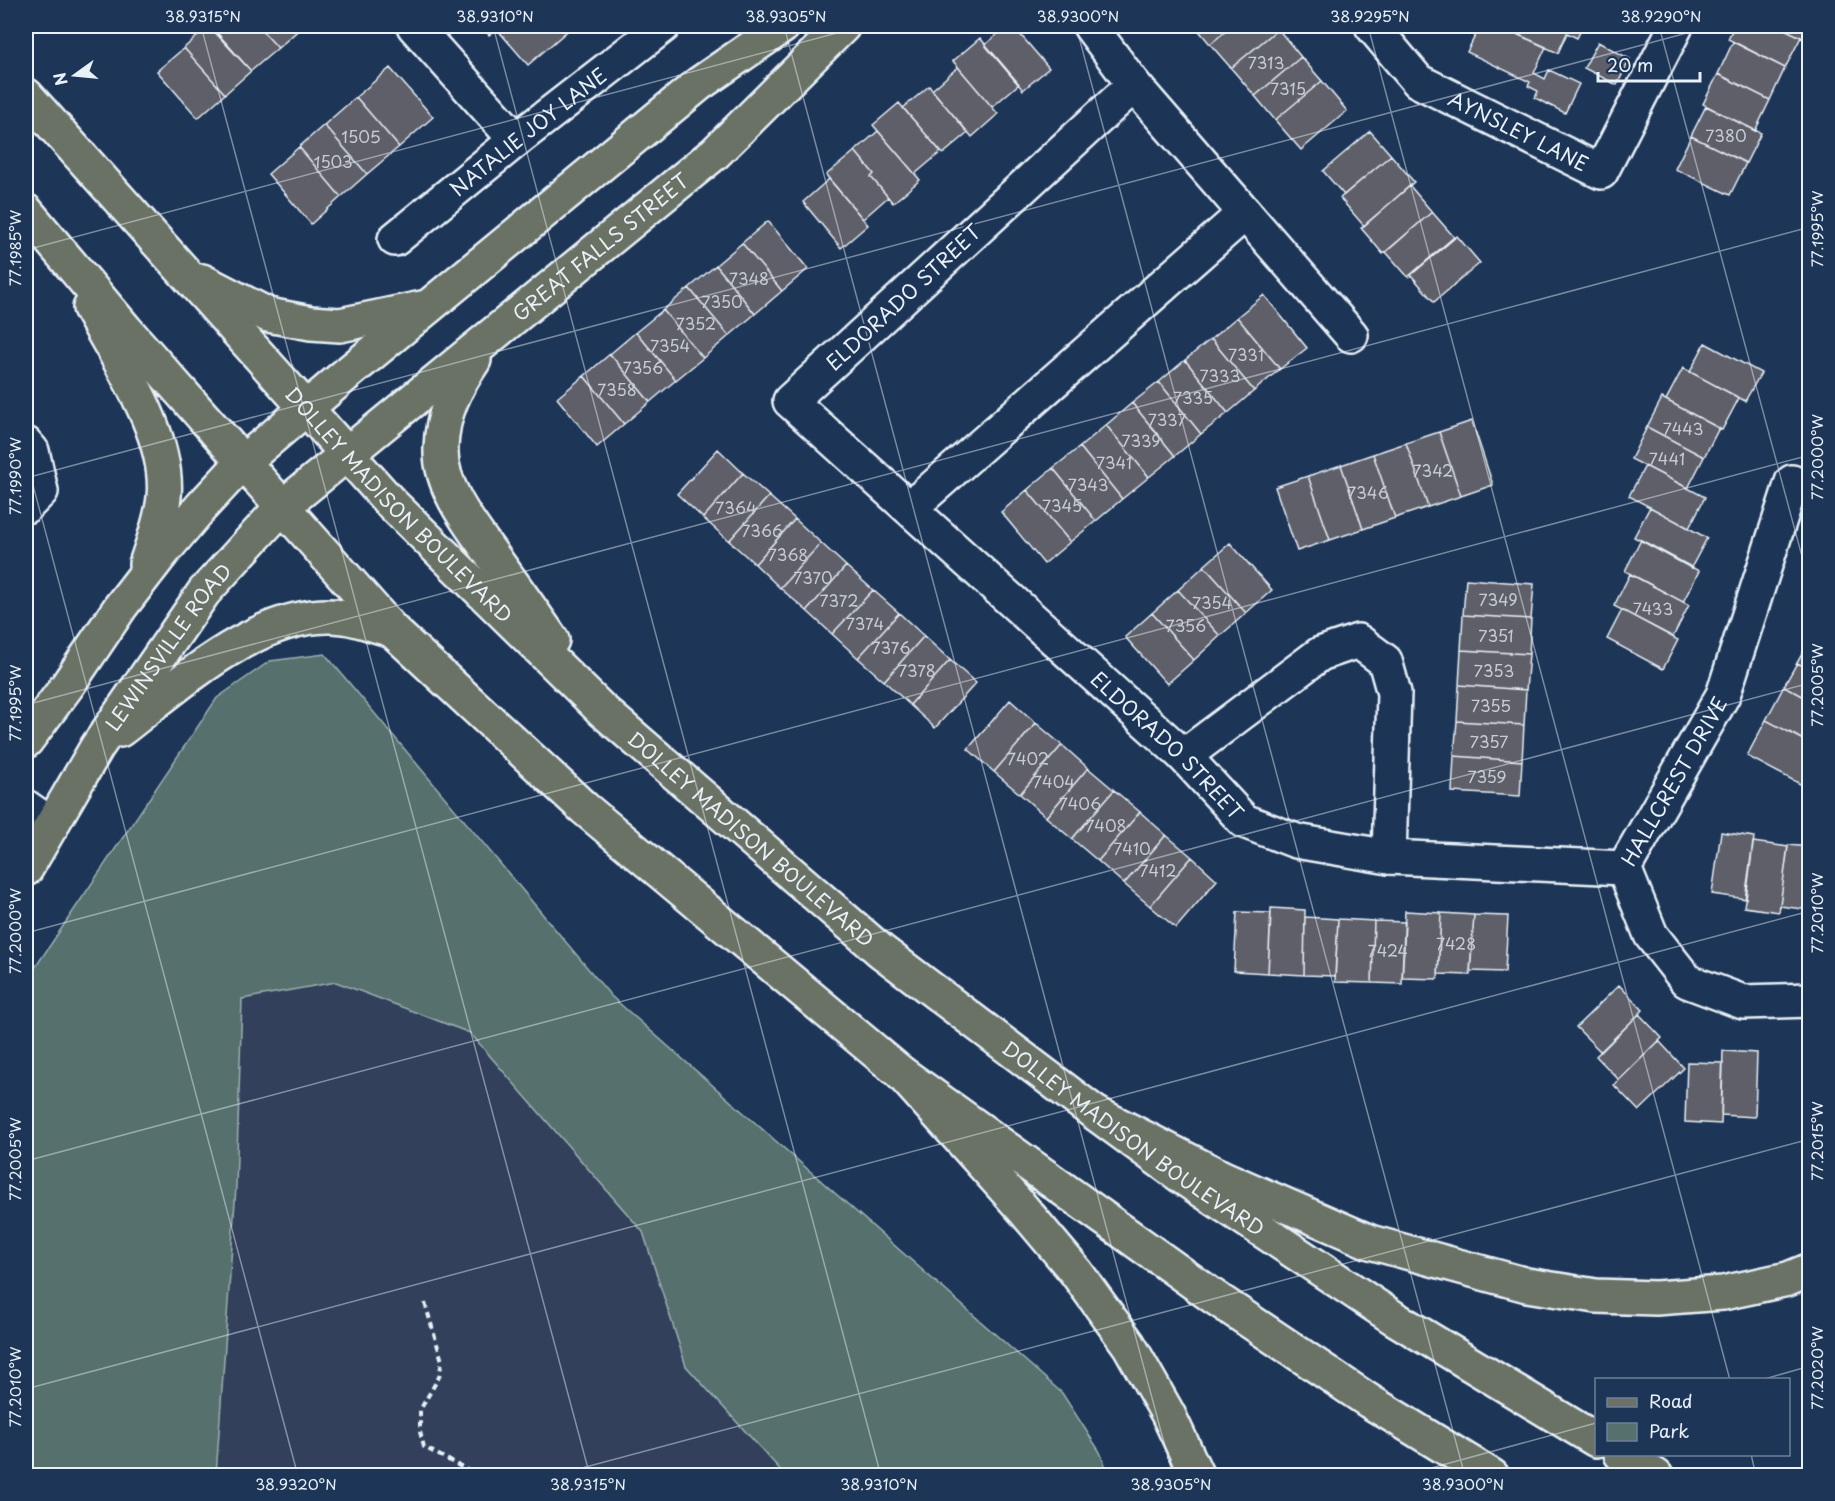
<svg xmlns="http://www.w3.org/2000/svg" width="1835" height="1501" font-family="'Playpen Sans',sans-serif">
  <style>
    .built { fill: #30415c }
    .green { fill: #55706d; stroke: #9eb0b2; stroke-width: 1.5 }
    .building { fill: #5e5e69; stroke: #e8f1f8; stroke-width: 1.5 }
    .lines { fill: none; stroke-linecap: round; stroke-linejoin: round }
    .minor-casing { stroke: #e8f1f8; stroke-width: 38 }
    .major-casing { stroke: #e8f1f8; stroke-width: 38 }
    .highway-casing { stroke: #e8f1f8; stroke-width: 38 }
    .path { stroke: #e8f1f8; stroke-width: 4; stroke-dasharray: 6 4.5; stroke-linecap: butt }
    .minor { stroke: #1d3557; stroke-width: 33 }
    .major { stroke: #6b7165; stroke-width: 33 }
    .highway { stroke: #6b7165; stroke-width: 33 }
    .ticks { fill: none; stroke: #e8f1f8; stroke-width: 1.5; stroke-opacity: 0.45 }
    .labels { text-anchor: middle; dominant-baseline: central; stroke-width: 4.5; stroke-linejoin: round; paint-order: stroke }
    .number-label { font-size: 16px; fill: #c6ccd4 }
    .street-label { font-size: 20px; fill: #e8f1f8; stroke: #1d3557 }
    .neatline { fill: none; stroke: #e8f1f8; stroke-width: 2 }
    .ticks-label { font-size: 15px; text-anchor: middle; fill: #e8f1f8 }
  </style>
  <rect width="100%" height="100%" fill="#1d3557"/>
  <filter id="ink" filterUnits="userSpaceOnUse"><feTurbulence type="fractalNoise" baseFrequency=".0167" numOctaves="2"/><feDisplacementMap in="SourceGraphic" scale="12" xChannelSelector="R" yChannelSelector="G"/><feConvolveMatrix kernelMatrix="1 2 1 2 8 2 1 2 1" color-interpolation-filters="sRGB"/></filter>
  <g filter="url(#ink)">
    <!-- built -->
    <path class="built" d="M336,982L470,1033L643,1232L686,1366L785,1475L216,1476L236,1187L242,999Z"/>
    <!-- green -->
    <path class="green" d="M325,654L611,996L1062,1393L1100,1452L1109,1475H785L686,1366L643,1232L470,1033L336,982L242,999L236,1187L216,1475H26V981L217,698L270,661Z"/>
    <!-- building -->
    <path class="building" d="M209,26L251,71L225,94L184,48Z
      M211,26H258L278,48L251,71Z
      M258,26H303L278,48Z
      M481,26H501L489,35Z
      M501,26H573L528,65L497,29Z
      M1007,26H1013L1049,68L1023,90L985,45Z
      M1195,26H1232L1210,44Z
      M1232,26H1275L1278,29L1231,68L1210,44Z
      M1480,26H1499L1546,47L1534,73L1545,79L1549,70L1579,84L1565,113L1535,98L1538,91L1528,86L1530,82L1467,52Z
      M1499,26H1583L1577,38L1567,33L1558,53Z
      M1734,26H1778L1801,37L1785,68L1728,39Z
      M1778,26H1810V36L1807,40Z
      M1278,29L1301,57L1255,96L1231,68Z
      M980,38L1019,84L992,107L953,61Z
      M1598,42L1630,59L1617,85L1584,68Z
      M1733,42L1785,68L1770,100L1718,74Z
      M184,48L225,94L198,118L157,71Z
      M1301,57L1322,81L1275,120L1255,96Z
      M958,67L998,114L972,137L932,90Z
      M390,68L433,117L399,147L356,97Z
      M1718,74L1770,100L1755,131L1703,104Z
      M1322,81L1347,111L1301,150L1275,120Z
      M929,86L968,133L943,154L903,108Z
      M356,97L399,147L367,174L324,125Z
      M899,103L941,152L915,174L873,125Z
      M1706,106L1761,133L1746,163L1691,136Z
      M324,125L367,174L341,197L299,147Z
      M878,131L920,180L893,203L871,177L874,174L855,151Z
      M1370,131L1391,155L1344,195L1323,171Z
      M1691,136L1746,163L1730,195L1675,169Z
      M299,147L341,197L311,224L268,174Z
      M855,151L874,174L871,177L888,197L863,219L826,175Z
      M1391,155L1414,182L1364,226L1340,198Z
      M829,179L868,225L841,248L803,202Z
      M1410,186L1432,212L1383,254L1361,228Z
      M1432,212L1454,237L1408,277L1386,252Z
      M768,221L808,269L782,291L742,243Z
      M1457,236L1480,263L1434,302L1411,275Z
      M742,243L782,291L755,314L716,265Z
      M716,265L755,314L729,336L689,288Z
      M689,288L729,336L703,358L663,310Z
      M1264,295L1307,348L1280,369L1237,317Z
      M663,310L703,358L676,380L636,332Z
      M1237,317L1280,369L1254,391L1211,339Z
      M636,332L676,380L650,402L610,354Z
      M1211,339L1254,391L1228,413L1185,360Z
      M1705,343L1761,373L1745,401L1690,372Z
      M610,354L650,402L624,424L584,376Z
      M1185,360L1228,413L1201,434L1159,382Z
      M1683,368L1739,398L1722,430L1666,400Z
      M584,376L624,424L597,447L557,398Z
      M1159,382L1201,434L1175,456L1132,403Z
      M1662,398L1719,428L1704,457L1647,427Z
      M1132,403L1175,456L1149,477L1106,425Z
      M1472,421L1493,485L1461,496L1439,432Z
      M1106,425L1149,477L1122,499L1080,447Z
      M1647,427L1704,457L1688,488L1631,459Z
      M1439,432L1461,496L1428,507L1406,443Z
      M1406,443L1428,507L1395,518L1373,454Z
      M1080,447L1122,499L1096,521L1053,468Z
      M718,449L743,473L703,518L677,494Z
      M1373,454L1395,518L1363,529L1341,465Z
      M1341,465L1363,529L1330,540L1308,476Z
      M1645,466L1705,497L1689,528L1629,496Z
      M1053,468L1096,521L1070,542L1027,490Z
      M743,473L769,496L729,541L703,518Z
      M1308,476L1330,540L1297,551L1275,487Z
      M1027,490L1070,542L1044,564L1001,512Z
      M769,496L795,519L755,564L729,541Z
      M1650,507L1707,538L1691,568L1634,537Z
      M795,519L821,543L780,588L755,564Z
      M1641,540L1699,571L1683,602L1625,571Z
      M821,543L846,566L807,611L780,588Z
      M1230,543L1272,590L1246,613L1204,566Z
      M846,566L873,590L832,634L807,611Z
      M1204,566L1246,613L1220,636L1178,590Z
      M1630,574L1689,605L1673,637L1614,606Z
      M1466,579L1534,584L1531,619L1463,615Z
      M873,590L899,613L858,658L832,634Z
      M1178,590L1220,636L1194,660L1152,613Z
      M1622,610L1678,640L1663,669L1607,639Z
      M899,613L924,636L884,681L858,658Z
      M1152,613L1194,660L1167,684L1125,637Z
      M1463,615L1531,619L1529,654L1461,650Z
      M924,636L950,660L910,705L884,681Z
      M1810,640V669L1797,663Z
      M1461,650L1529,654L1526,690L1459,685Z
      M950,660L976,683L935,728L910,705Z
      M1797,663L1810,669V700L1784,686Z
      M1459,685L1526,690L1524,725L1457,721Z
      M1784,686L1810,700V743L1766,720Z
      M1010,700L1036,723L994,772L968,749Z
      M1766,720L1810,743V775L1804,786L1747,756Z
      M1457,721L1524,725L1522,761L1454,756Z
      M1036,723L1062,745L1020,794L994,772Z
      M1062,745L1088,768L1046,817L1020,794Z
      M1454,756L1522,761L1520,796L1452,792Z
      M1088,768L1114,790L1072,839L1046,817Z
      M1114,790L1140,812L1098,861L1072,839Z
      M1140,812L1166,835L1124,884L1098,861Z
      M1721,832L1754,837L1746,899L1712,894Z
      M1166,835L1192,857L1150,906L1124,884Z
      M1753,842L1788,847L1779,912L1744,907Z
      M1788,845L1810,847V910L1780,906Z
      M1192,857L1217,880L1176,928L1150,906Z
      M1271,908L1305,910L1304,975L1268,973Z
      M1405,911L1441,913L1438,979L1402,978Z
      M1237,912L1271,913L1268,973L1234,971Z
      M1441,913L1474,915L1470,975L1438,974Z
      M1474,915L1508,916L1505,972L1470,971Z
      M1305,917L1338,919L1335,976L1304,975Z
      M1338,919L1374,921L1372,983L1335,982Z
      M1374,921L1405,922L1402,984L1372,983Z
      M1619,985L1643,1010L1601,1052L1576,1027Z
      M1639,1014L1662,1038L1619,1080L1596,1056Z
      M1659,1041L1684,1068L1639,1111L1614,1085Z
      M1723,1051L1757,1053L1755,1117L1721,1115Z
      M1687,1062L1723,1063L1721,1124L1685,1122Z"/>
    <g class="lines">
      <defs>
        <g id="minor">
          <path d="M414,26L516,140"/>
          <path d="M1090,26L1134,85L1351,335"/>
          <path id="s1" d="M1372,26L1418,81L1601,172L1676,26"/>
          <path id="s2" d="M1134,85L790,401L1184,756L1244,821L1296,841L1389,857L1624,868"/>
          <path id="s3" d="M395,239L516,140L663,26"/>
          <path d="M26,444L32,451L41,491L26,506"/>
          <path d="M910,508L1245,213"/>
          <path d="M1184,756L1320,654L1358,641L1385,661L1394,693L1389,857"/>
          <path d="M26,807L52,825"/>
          <path id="s4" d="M1624,868L1723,695L1792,482"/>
          <path d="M1624,868L1651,935L1687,981L1743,1002L1810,1000"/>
        </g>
        <g id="major">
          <path id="s5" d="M26,95L389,501L602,710L881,951L1095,1113L1185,1179L1394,1318L1596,1440"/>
          <path d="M26,211L126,330L392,630L584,808L901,1073L1214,1297L1369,1401L1492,1476"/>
          <path d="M202,281L268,315L311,323L340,325L422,308"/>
          <path d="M90,308C119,362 170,435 164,497C162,519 153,543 146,564"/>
          <path d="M474,360C455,388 442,413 441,448C439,490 477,533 499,565C517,590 535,615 552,640"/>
          <path d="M120,730C179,685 263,606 343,617C360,619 376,626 392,630"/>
          <path d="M26,741L67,686L121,606L162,553L202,506L243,462L343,377L699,84L783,26"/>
          <path id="s6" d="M26,869L97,747L204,592L282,507L715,153L843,26"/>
          <path d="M1621,1454L1656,1476"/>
        </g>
        <path id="highway" d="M901,1073L1023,1209L1076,1272L1129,1345L1168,1414L1197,1476
          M1095,1113L1223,1178L1370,1242L1527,1285L1596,1296L1656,1298L1723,1293L1788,1279L1810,1270"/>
      </defs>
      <!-- minor casing -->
      <use href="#minor" class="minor-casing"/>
      <!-- major casing -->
      <use href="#major" class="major-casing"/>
      <!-- highway casing -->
      <use href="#highway" class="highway-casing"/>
      <!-- path -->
      <path class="path" d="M425,1303L442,1361L439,1377L420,1410V1432L424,1447L478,1476"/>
      <!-- minor -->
      <use href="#minor" class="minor"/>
      <!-- major -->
      <use href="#major" class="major"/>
      <!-- highway -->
      <use href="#highway" class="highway"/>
    </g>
  </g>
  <!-- ticks -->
  <path class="ticks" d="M201,26L590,1476M493,26L881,1476M784,26L1173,1476M1076,26L1465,1476M1368,26L1730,1380M1659,26L1810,586M26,250L863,26M26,459L298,1476M26,478L1713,26M26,705L1810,227M26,933L1810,455M26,1161L1810,683M1761,1380L1810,1366M26,1389L1810,911M1751,1454L1756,1476M552,1476L1810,1139M1402,1476L1596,1423"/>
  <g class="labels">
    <!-- number labels -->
    <g class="number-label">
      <text x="1266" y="62">7313</text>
      <text x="1288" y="88">7315</text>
      <text x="1726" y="135">7380</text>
      <text x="361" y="136">1505</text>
      <text x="333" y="161">1503</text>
      <text x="749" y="278">7348</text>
      <text x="722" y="301">7350</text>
      <text x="696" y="323">7352</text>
      <text x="670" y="345">7354</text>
      <text x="1246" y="354">7331</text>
      <text x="643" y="367">7356</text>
      <text x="1220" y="375">7333</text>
      <text x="617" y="389">7358</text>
      <text x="1193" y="397">7335</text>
      <text x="1167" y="419">7337</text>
      <text x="1683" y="428">7443</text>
      <text x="1141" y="440">7339</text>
      <text x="1667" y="458">7441</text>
      <text x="1114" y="462">7341</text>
      <text x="1433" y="470">7342</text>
      <text x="1088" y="484">7343</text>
      <text x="1368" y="492">7346</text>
      <text x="1062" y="505">7345</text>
      <text x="736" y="507">7364</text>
      <text x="762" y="530">7366</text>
      <text x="788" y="554">7368</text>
      <text x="813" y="577">7370</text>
      <text x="1498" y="599">7349</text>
      <text x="839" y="600">7372</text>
      <text x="1212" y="602">7354</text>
      <text x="1653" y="608">7433</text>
      <text x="865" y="623">7374</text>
      <text x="1186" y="625">7356</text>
      <text x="1496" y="635">7351</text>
      <text x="891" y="647">7376</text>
      <text x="917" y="670">7378</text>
      <text x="1494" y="670">7353</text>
      <text x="1491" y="705">7355</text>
      <text x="1489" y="741">7357</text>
      <text x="1028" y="758">7402</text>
      <text x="1487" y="776">7359</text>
      <text x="1054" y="781">7404</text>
      <text x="1080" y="803">7406</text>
      <text x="1106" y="825">7408</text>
      <text x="1132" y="848">7410</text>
      <text x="1158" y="870">7412</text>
      <text x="1456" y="943">7428</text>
      <text x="1388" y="950">7424</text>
    </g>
    <!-- street labels -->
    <g class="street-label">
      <text stroke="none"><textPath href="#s1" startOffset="184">AYNSLEY LANE</textPath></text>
      <text stroke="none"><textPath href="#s3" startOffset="171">NATALIE JOY LANE</textPath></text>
      <text stroke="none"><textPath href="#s6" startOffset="856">GREAT FALLS STREET</textPath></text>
      <text transform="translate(903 297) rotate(-43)">ELDORADO STREET</text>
      <text stroke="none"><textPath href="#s5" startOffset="554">DOLLEY MADISON BOULEVARD</textPath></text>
      <text stroke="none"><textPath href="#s6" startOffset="264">LEWINSVILLE ROAD</textPath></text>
      <text stroke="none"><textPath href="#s2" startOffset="978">ELDORADO STREET</textPath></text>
      <text stroke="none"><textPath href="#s4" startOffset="100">HALLCREST DRIVE</textPath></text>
      <text stroke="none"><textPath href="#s5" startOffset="1040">DOLLEY MADISON BOULEVARD</textPath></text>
      <text stroke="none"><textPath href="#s5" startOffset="1526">DOLLEY MADISON BOULEVARD</textPath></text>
    </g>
  </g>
  <!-- margin -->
  <rect width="1835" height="1501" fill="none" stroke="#1d3557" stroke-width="66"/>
  <!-- legend -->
  <rect x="1595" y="1378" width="195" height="78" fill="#1d3557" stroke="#6e8097" stroke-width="1.5"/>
  <rect x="1607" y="1398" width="30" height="9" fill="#6b7165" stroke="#6e8097" stroke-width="1.5"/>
  <text x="1649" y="1408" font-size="18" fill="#e8f1f8">Road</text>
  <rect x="1607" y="1423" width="30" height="18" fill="#55706d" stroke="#6e8097" stroke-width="1.5"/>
  <text x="1649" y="1438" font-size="18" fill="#e8f1f8">Park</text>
  <!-- north arrow -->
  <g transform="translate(75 75) rotate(255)" stroke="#1d3557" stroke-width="4.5" paint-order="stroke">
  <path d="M0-4.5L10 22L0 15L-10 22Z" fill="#e8f1f8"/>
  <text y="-9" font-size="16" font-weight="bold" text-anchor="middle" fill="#e8f1f8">N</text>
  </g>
  <!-- scale -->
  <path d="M1598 72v9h102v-9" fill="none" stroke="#e8f1f8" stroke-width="3"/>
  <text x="1607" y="72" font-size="18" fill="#e8f1f8" stroke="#1d3557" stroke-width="4.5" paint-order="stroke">20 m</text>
  <rect x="33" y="33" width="1769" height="1435" class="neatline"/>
  <g class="ticks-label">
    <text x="203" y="22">38.9315°N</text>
    <text x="495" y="22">38.9310°N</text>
    <text x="786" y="22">38.9305°N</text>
    <text x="1078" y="22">38.9300°N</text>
    <text x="1370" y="22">38.9295°N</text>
    <text x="1661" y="22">38.9290°N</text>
    <text transform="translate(1818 229) rotate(-90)" y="5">77.1995°W</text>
    <text transform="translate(16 248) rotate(-90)" y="5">77.1985°W</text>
    <text transform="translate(1818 457) rotate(-90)" y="5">77.2000°W</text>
    <text transform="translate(16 476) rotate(-90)" y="5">77.1990°W</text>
    <text transform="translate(1818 685) rotate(-90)" y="5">77.2005°W</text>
    <text transform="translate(16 703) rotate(-90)" y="5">77.1995°W</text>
    <text transform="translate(1818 913) rotate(-90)" y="5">77.2010°W</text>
    <text transform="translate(16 931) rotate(-90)" y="5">77.2000°W</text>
    <text transform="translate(1818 1141) rotate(-90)" y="5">77.2015°W</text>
    <text transform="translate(16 1159) rotate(-90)" y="5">77.2005°W</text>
    <text transform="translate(1818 1368) rotate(-90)" y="5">77.2020°W</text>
    <text transform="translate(16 1387) rotate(-90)" y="5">77.2010°W</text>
    <text x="296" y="1490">38.9320°N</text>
    <text x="588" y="1490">38.9315°N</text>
    <text x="879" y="1490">38.9310°N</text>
    <text x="1171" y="1490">38.9305°N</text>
    <text x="1463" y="1490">38.9300°N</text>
  </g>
</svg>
